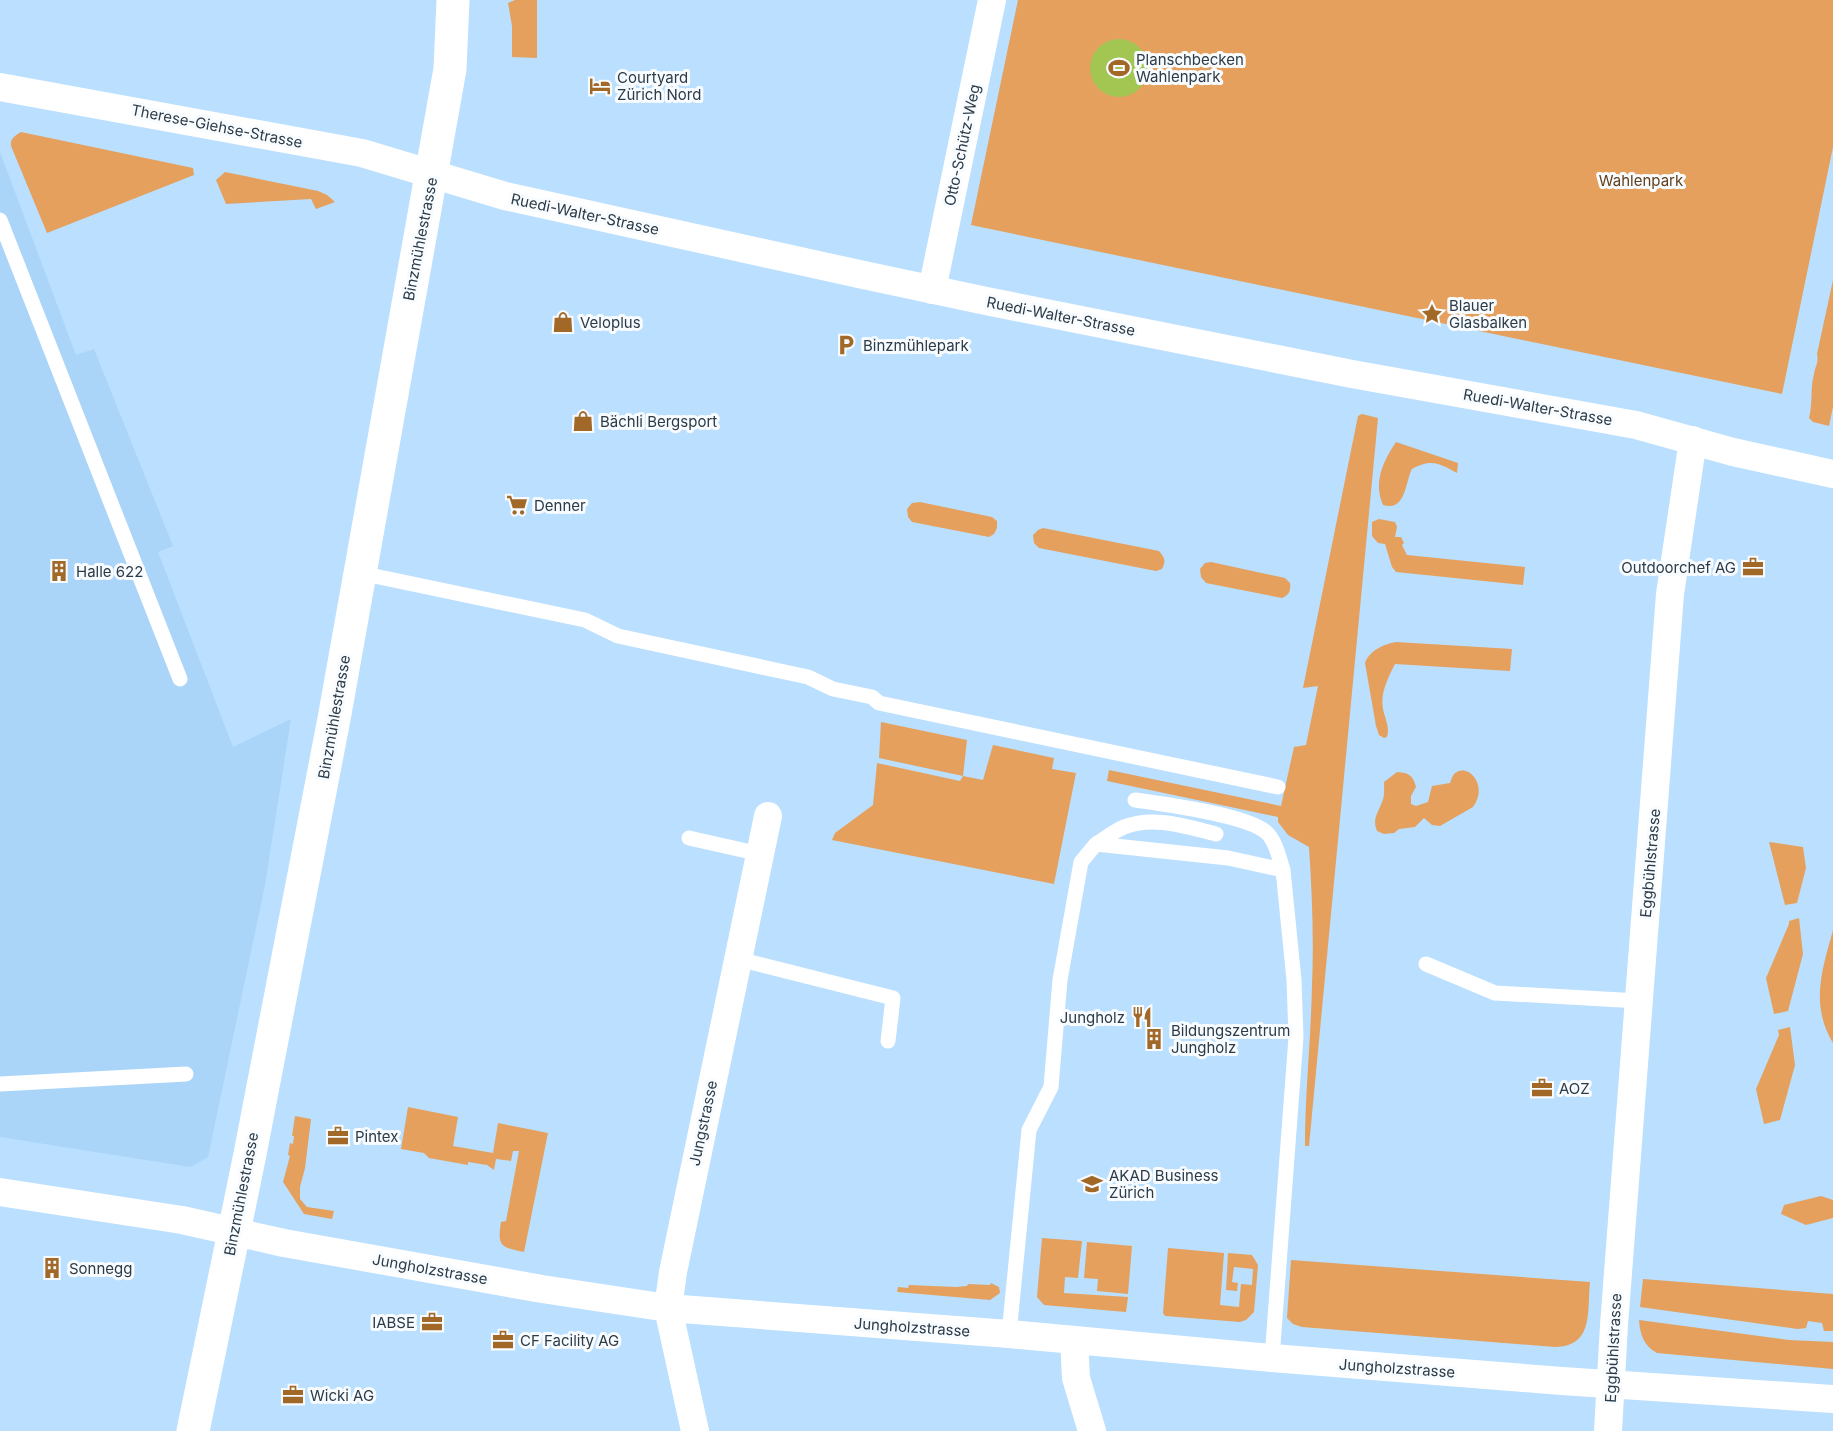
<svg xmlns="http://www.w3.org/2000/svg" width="1833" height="1431" font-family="Inter,sans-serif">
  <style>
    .built { fill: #aad5f9 }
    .green { fill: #e4a05c }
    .water { fill: #a3c653 }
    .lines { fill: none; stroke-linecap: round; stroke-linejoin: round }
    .service { stroke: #fff; stroke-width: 15 }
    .minor { stroke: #fff; stroke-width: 28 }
    .secondary { stroke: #fff; stroke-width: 33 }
    .labels { text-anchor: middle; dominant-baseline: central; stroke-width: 6; stroke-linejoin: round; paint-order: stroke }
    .poi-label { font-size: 15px; fill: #2c3b47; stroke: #f8fcff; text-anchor: start }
    .street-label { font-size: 15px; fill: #2c3b47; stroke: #f8fcff }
    .park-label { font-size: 15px; fill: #623f1a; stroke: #f8fcff }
  </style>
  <rect width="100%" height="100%" fill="#bbdffe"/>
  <!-- built -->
  <path class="built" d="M0,152L76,355L94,349L173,546L158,552L233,747L291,719L265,885L208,1157L190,1167L0,1137Z"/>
  <!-- green -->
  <path class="green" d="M515,0H537V58L512,57V26L508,3Z
    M1018,0H1833V147L1782,394L971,225Z
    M21,132L193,168L194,175L47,233L11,146C10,138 15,136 21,132Z
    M225,172L318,191L327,195L335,202L316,209L311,199L226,204L216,180Z
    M1833,280V407L1829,426L1813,422L1809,418C1813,403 1810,389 1814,374C1815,366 1819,363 1817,354Z
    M1362,414L1378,418L1309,1146H1305C1305,1092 1311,1039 1312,985C1314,939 1312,893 1309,847L1288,835L1278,822V817L1107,781L1109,770L1281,806L1294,747L1306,745L1318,686L1303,688L1358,416Z
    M1396,442L1458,463L1457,473C1440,464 1432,458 1412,469C1405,482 1406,512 1383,505C1373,483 1383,461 1396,442Z
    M920,502L992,517L997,521V528L994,534L989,537L912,522L908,517L907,509L912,503Z
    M1379,519L1395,522L1397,527L1395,537H1401L1404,543L1402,545L1407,555L1525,567L1523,585L1396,572L1392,567L1385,544L1378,543L1372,536V522Z
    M1043,528L1159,551C1165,558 1166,561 1162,569L1156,571L1039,548L1034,543L1033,535L1038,530Z
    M1211,562L1285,578L1290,583C1291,591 1289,595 1282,598L1206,583L1201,577L1200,569L1205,563Z
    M1396,642L1512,649L1510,671L1395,664C1388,678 1380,693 1383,709C1385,719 1390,727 1387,737L1384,738L1379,735L1376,726L1365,663C1369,651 1384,644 1396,642Z
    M881,722L967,740L963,776L983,780L993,745L1054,758L1052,769L1076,773L1054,884L832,840L835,833L873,805L877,763L960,781L963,776L879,758Z
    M1397,772C1409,773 1413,775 1416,787L1411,796V804L1416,806L1428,802L1432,786L1450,783C1451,780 1452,777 1454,774C1468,761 1489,786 1473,807L1440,826L1432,825L1424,818L1415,827L1399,829L1394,833L1384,834L1377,831C1372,819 1378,813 1382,802C1385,796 1384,788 1384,782Z
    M1769,842L1803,847L1806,868L1797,903L1785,905Z
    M1799,918L1803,954L1788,1011L1774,1014L1766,978L1789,924V921Z
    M1833,930V1043C1810,1005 1822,970 1833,930Z
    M1790,1027L1795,1065L1780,1120L1764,1124L1756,1089L1779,1035L1778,1030Z
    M408,1107L458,1117L453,1146L493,1153L498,1123L548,1133L524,1252C501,1247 497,1247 501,1222L506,1221L519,1151H513L511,1161L496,1159L494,1170L487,1165L468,1162V1165L429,1158L424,1153L401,1149Z
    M295,1116L311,1119L305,1168L300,1187V1199L307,1207L334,1211L332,1219L304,1214L283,1182L290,1156L288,1155L290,1143L293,1144L294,1136H292Z
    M1821,1196L1833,1200V1218L1806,1225L1781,1214L1784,1205Z
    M1042,1238L1082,1241L1078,1278L1065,1277L1064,1293L1128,1297L1126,1312L1044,1305L1037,1297Z
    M1087,1242L1132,1246L1128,1294L1097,1291L1098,1279L1084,1278Z
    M1168,1248L1224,1253L1220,1305L1239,1307L1241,1284L1252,1285L1253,1269L1234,1267L1232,1282L1238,1283L1237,1291L1226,1290L1228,1253L1252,1255L1258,1265L1254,1312L1246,1320L1240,1322L1165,1316L1163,1313Z
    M1291,1260L1590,1282C1587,1312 1594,1346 1555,1347L1302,1327L1293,1324L1287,1318Z
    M1643,1279L1833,1294V1331H1824L1822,1323L1808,1321L1806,1328L1798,1329L1640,1307Z
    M991,1283L999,1287L1000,1293L990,1300L897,1292L898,1287L908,1288L909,1285L956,1287L967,1286L968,1284L990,1285Z
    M1639,1320L1789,1340L1833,1342V1369L1657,1353C1644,1346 1640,1335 1639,1320Z"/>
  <!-- water -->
  <path class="water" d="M1090 68a29 29 0 1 1 58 0a29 29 0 1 1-58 0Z"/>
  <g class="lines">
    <!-- service -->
    <path class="service" d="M0,220L180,679
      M360,573L585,620L618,636L808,677L833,689L872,697L879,703L1278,787
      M1135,800C1164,804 1246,815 1266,832C1276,841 1279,858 1283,870
      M689,838L760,854
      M1096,844C1105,839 1114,831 1124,827C1153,815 1187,827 1216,834
      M738,959L893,998L888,1041
      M1426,964L1495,993L1639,1001
      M0,1084L186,1074
      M1009,1334L1029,1130L1051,1087L1060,980L1081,862L1096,844L1228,858L1283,870L1294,980L1296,1037L1272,1358"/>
    <!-- minor -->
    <path class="minor" d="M0,87L362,153L505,196L859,274L986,301L1352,374L1636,425L1733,452L1833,474
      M932,290L992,0
      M0,1192L182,1220L284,1243L542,1289L668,1308L1009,1334L1272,1358L1562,1381L1833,1399
      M1074,1340L1076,1378L1092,1431
      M695,1431L668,1308L673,1272L768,816
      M1608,1431L1614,1325L1670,594L1693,440"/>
    <!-- secondary -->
    <path class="secondary" d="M193,1431L249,1159L334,719L450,69L453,0"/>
  </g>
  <!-- icons -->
  <defs>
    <symbol id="stadium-bare" viewBox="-9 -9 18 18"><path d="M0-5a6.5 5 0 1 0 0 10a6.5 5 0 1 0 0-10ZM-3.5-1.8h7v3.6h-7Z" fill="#a26828" stroke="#f8fcff" stroke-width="2.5" paint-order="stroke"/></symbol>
    <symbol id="hotel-bare" viewBox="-9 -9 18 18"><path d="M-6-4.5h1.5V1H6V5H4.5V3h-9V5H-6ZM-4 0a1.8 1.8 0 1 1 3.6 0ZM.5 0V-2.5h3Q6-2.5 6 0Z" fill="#a26828" stroke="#f8fcff" stroke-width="2.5" paint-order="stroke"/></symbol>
    <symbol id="sight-bare" viewBox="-9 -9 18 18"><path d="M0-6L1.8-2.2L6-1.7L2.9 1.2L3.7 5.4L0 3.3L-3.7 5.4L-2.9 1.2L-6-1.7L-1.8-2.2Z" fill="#a26828" stroke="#f8fcff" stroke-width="2.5" paint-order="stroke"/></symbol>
    <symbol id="shop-bare" viewBox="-9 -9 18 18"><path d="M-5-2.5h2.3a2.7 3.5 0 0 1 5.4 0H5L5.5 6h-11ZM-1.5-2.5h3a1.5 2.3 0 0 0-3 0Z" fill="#a26828" stroke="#f8fcff" stroke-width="2.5" paint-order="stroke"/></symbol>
    <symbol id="parking-bare" viewBox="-9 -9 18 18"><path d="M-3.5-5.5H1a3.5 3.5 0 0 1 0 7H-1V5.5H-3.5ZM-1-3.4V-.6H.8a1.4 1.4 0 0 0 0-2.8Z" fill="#a26828" stroke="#f8fcff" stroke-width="2.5" paint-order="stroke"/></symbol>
    <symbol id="supermarket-bare" viewBox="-9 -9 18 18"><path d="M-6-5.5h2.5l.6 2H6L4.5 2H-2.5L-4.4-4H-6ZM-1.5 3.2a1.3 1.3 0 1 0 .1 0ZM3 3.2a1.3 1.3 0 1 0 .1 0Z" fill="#a26828" stroke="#f8fcff" stroke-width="2.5" paint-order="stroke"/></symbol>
    <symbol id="office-bare" viewBox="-9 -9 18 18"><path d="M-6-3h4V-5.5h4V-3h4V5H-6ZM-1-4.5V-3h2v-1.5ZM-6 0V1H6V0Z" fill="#a26828" stroke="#f8fcff" stroke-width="2.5" paint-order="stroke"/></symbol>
    <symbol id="building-bare" viewBox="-9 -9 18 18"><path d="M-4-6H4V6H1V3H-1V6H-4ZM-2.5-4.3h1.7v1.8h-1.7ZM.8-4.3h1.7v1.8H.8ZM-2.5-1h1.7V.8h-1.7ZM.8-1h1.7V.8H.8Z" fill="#a26828" stroke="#f8fcff" stroke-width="2.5" paint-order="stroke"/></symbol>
    <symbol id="restaurant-bare" viewBox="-9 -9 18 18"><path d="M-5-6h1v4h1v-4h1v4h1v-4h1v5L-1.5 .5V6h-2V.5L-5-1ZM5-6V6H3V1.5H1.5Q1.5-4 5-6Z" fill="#a26828" stroke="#f8fcff" stroke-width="2.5" paint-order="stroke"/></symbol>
    <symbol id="university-bare" viewBox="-9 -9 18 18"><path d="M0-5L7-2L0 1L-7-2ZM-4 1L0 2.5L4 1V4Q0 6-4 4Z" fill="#a26828" stroke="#f8fcff" stroke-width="2.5" paint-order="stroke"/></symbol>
  </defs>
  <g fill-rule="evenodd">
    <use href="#stadium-bare" x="1104" y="53" width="30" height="30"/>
    <use href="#hotel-bare" x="585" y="71" width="30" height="30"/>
    <use href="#sight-bare" x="1417" y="299" width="30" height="30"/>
    <use href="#shop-bare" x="548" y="307" width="30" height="30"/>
    <use href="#parking-bare" x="831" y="330" width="30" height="30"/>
    <use href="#shop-bare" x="568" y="406" width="30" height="30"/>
    <use href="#supermarket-bare" x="502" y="490" width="30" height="30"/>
    <use href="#office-bare" x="1738" y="552" width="30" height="30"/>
    <use href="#building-bare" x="44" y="556" width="30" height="30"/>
    <use href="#restaurant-bare" x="1127" y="1002" width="30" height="30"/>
    <use href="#building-bare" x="1139" y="1024" width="30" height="30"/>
    <use href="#office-bare" x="1527" y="1073" width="30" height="30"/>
    <use href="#office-bare" x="323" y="1121" width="30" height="30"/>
    <use href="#university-bare" x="1077" y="1169" width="30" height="30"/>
    <use href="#building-bare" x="37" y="1253" width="30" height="30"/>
    <use href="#office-bare" x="417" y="1307" width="30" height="30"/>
    <use href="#office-bare" x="488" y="1325" width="30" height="30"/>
    <use href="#office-bare" x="278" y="1380" width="30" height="30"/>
  </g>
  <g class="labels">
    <!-- poi labels -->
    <g class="poi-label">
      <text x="1136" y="59">Planschbecken<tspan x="1136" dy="17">Wahlenpark</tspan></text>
      <text x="617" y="77">Courtyard<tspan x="617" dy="17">Zürich Nord</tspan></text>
      <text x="1449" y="305">Blauer<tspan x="1449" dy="17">Glasbalken</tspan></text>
      <text x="580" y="322">Veloplus</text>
      <text x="863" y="345">Binzmühlepark</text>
      <text x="600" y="421">Bächli Bergsport</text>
      <text x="534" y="505">Denner</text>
      <text x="1736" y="567" text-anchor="end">Outdoorchef AG</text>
      <text x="76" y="571">Halle 622</text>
      <text x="1125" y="1017" text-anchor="end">Jungholz</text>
      <text x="1171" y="1030">Bildungszentrum<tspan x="1171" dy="17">Jungholz</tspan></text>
      <text x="1559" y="1088">AOZ</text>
      <text x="355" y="1136">Pintex</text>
      <text x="1109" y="1175">AKAD Business<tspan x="1109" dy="17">Zürich</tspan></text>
      <text x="69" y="1268">Sonnegg</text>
      <text x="415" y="1322" text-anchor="end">IABSE</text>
      <text x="520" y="1340">CF Facility AG</text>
      <text x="310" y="1395">Wicki AG</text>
    </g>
    <!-- street labels -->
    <g class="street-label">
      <text transform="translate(217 126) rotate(11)">Therese-Giehse-Strasse</text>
      <text transform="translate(962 145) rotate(-78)">Otto-Schütz-Weg</text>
      <text transform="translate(585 214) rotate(12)">Ruedi-Walter-Strasse</text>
      <text transform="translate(420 239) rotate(-79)">Binzmühlestrasse</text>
      <text transform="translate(1061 316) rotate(11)">Ruedi-Walter-Strasse</text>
      <text transform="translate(1538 407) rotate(10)">Ruedi-Walter-Strasse</text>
      <text transform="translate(334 717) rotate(-80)">Binzmühlestrasse</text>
      <text transform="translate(1650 863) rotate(-85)">Eggbühlstrasse</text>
      <text transform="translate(703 1123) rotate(-78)">Jungstrasse</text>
      <text transform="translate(241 1194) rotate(-79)">Binzmühlestrasse</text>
      <text transform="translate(430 1269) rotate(10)">Jungholzstrasse</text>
      <text transform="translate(912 1327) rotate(4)">Jungholzstrasse</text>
      <text transform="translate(1613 1348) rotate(-87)">Eggbühlstrasse</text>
      <text transform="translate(1397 1368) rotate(4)">Jungholzstrasse</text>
    </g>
    <!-- park labels -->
    <g class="park-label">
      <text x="1641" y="180">Wahlenpark</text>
    </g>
  </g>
</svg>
